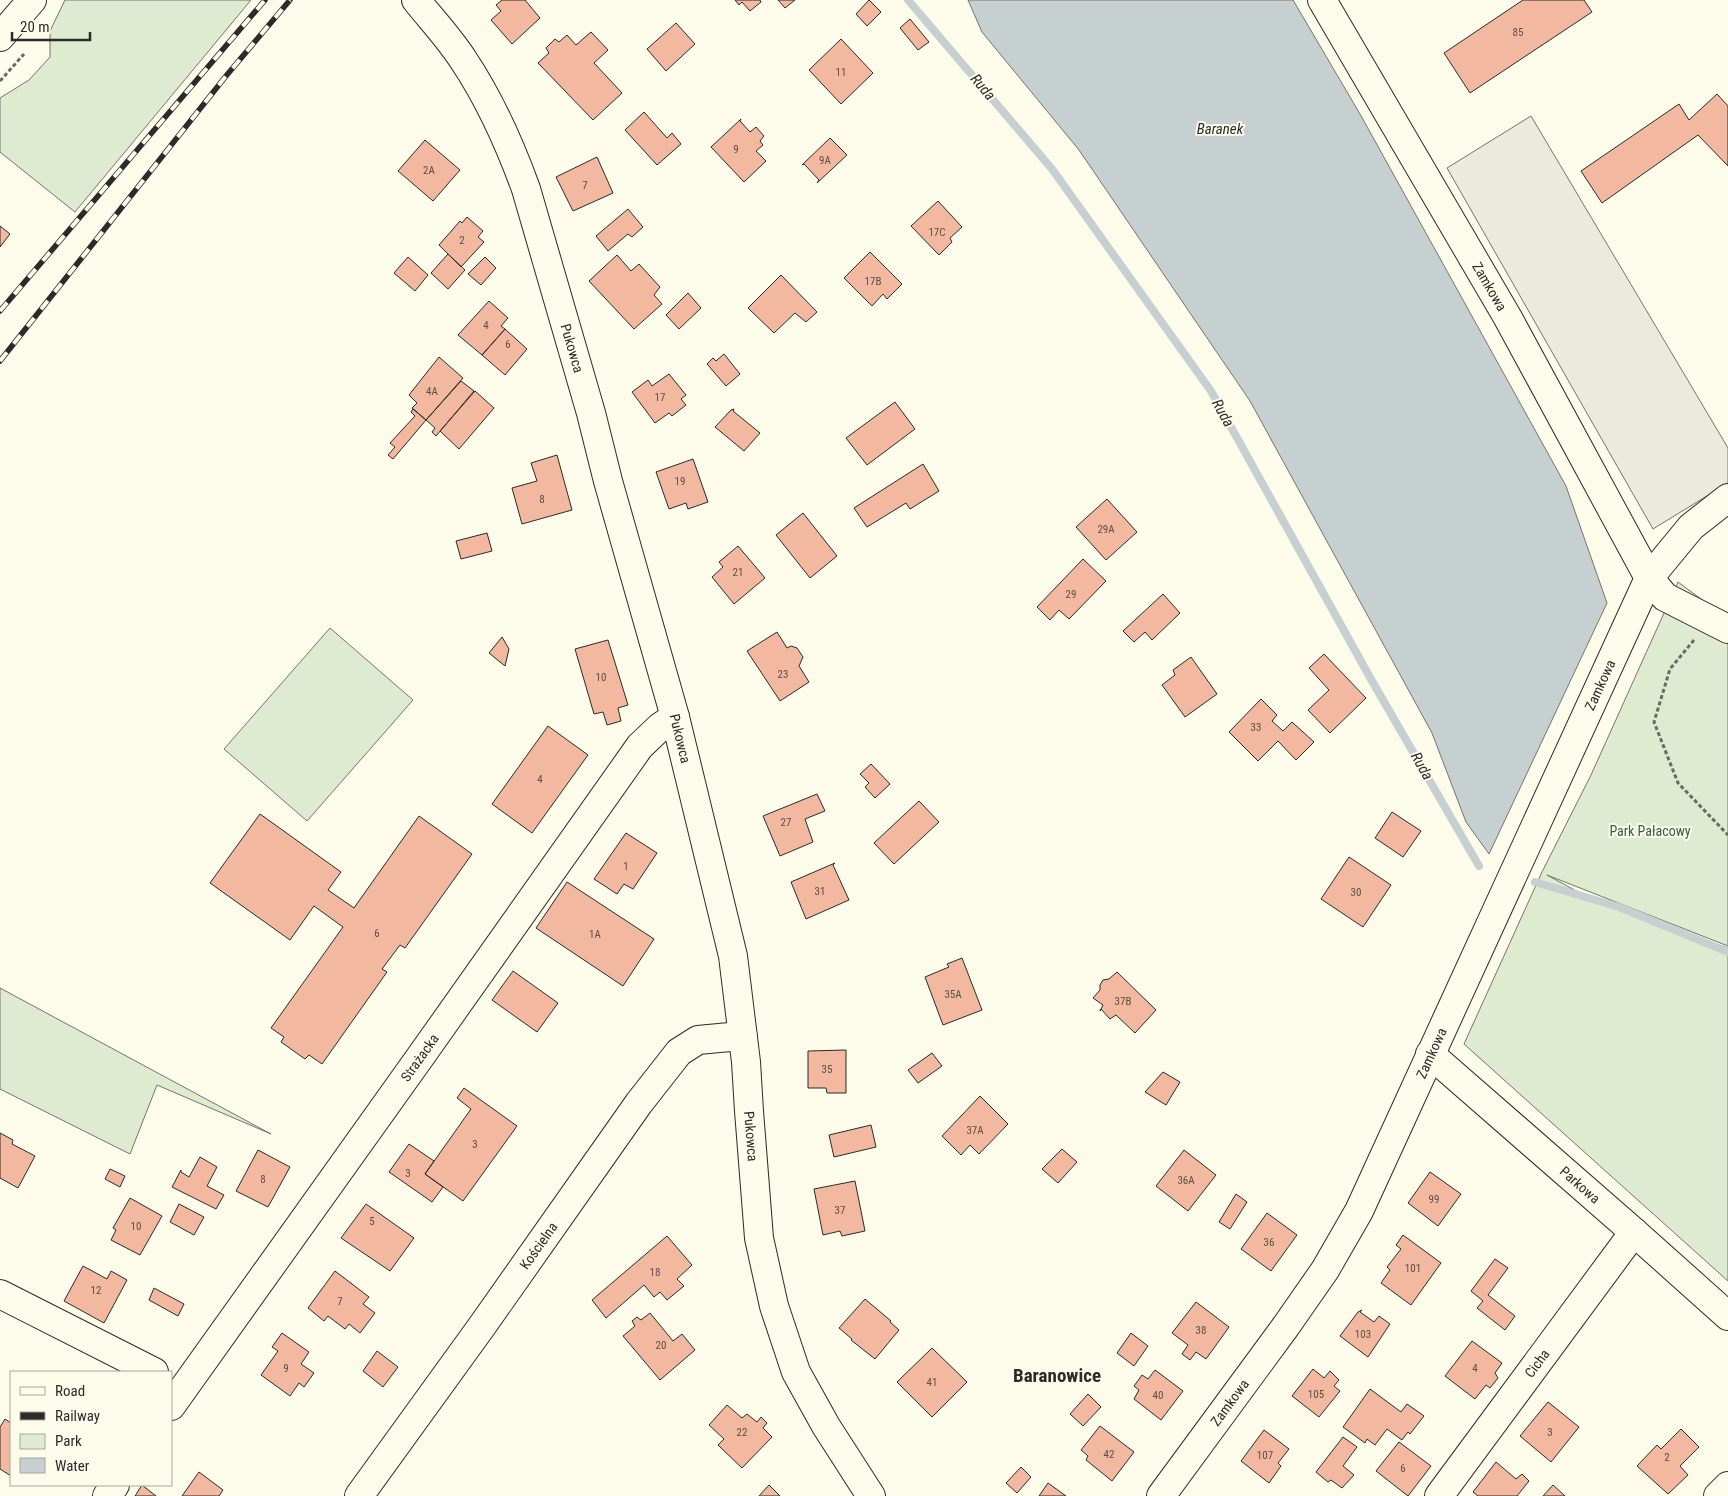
<svg xmlns="http://www.w3.org/2000/svg" width="1728" height="1496" font-family="'Roboto Condensed',sans-serif">
  <style>
    .green { fill: #deebd1; stroke: #74746e }
    .parking { fill: #eceadb; stroke: #74746e }
    .water { fill: #c7d0d0; stroke: #74746e }
    .lines { fill: none; stroke-linecap: round; stroke-linejoin: round }
    .stream { stroke: #c7d0d0; stroke-width: 8 }
    .building { fill: #f2b8a0; stroke: #2b2b2b }
    .minor-casing { stroke: #2b2b2b; stroke-width: 30 }
    .major-casing { stroke: #2b2b2b; stroke-width: 30 }
    .path { stroke: #6a6964; stroke-width: 3; stroke-dasharray: 4 2.5; stroke-linecap: butt }
    .minor { stroke: #fdfbea; stroke-width: 28 }
    .major { stroke: #fdfbea; stroke-width: 28 }
    .rail-casing { stroke: #2b2b2b; stroke-width: 5.5 }
    .rail { stroke: #fdfbea; stroke-width: 4; stroke-dasharray: 11; stroke-linecap: butt }
    .labels { text-anchor: middle; dominant-baseline: central; stroke-width: 4; stroke-linejoin: round; paint-order: stroke }
    .number-label { font-size: 11px; fill: #5d4e48 }
    .street-label { font-size: 14px; fill: #2b2b2b; stroke: #fdfbea }
    .park-label { font-size: 14px; fill: #34623c; stroke: #fdfbea }
    .water-label { font-size: 15px; font-style: italic; fill: #2b2b2b; stroke: #fdfbea }
    .district-label { font-size: 19px; font-weight: bold; fill: #2b2b2b; stroke: #fdfbea }
  </style>
  <rect width="100%" height="100%" fill="#fdfbea"/>
  <!-- green -->
  <path class="green" d="M65,0H251L75,212L0,152V98L29,80L50,57V31Z
    M1678,582L1728,619V946L1547,875L1591,899L1728,948V1281L1464,1044L1542,872L1591,775Z
    M330,628L413,700L307,821L224,749Z
    M0,988L271,1134L157,1085L130,1154L0,1089Z"/>
  <!-- parking -->
  <path class="parking" d="M1531,116L1728,448V483L1653,529L1447,168Z"/>
  <!-- water -->
  <path class="water" d="M968,0H1293L1360,114L1566,486L1607,603L1489,854L1466,822L1432,733L1250,401L1079,150L982,32Z"/>
  <g class="lines">
    <!-- stream -->
    <path class="stream" d="M908,0L1052,169L1211,391L1372,681L1479,866
      M1535,882L1619,907L1728,952"/>
  </g>
  <!-- building -->
  <path class="building" d="M502,0H525L540,18L512,44L491,20L501,11L496,5Z
    M735,0H760L761,2L750,11L742,2L739,5Z
    M778,0H795L785,8Z
    M869,0L881,12L867,26L856,14Z
    M1523,0H1584L1592,12L1470,93L1444,53Z
    M910,19L929,42L918,50L900,28Z
    M676,23L695,44L666,71L647,49Z
    M591,32L608,50L594,63L622,93L593,120L538,63L549,53L546,48L555,39L559,42L567,35L576,45Z
    M841,39L873,73L841,104L809,70Z
    M1717,94L1728,106V166L1698,135L1602,203L1581,171L1679,104L1689,120Z
    M644,112L667,138L672,133L681,144L657,165L625,130Z
    M741,119L740,121L750,132L756,127L764,136L760,141L763,145L756,151L766,161L744,182L711,147Z
    M830,138L847,155L817,183L819,180L804,164L802,165Z
    M425,140L460,170L433,201L398,171Z
    M597,157L613,193L573,211L556,177Z
    M938,201L962,227L950,238L952,242L939,255L911,226Z
    M628,209L643,227L632,237L628,234L608,251L596,236Z
    M467,217L483,231L478,237L484,242L461,267L439,245L460,221L462,223Z
    M0,226L10,234L0,247Z
    M870,252L902,284L887,299L883,294L872,306L844,278Z
    M448,254L465,270L448,289L431,273Z
    M617,255L631,271L639,264L660,287L654,295L662,304L634,329L589,281Z
    M408,257L428,275L415,291L394,273Z
    M485,257L496,268L481,285L468,274Z
    M781,275L817,312L806,322L795,313L774,333L748,308Z
    M688,293L701,308L679,329L666,315Z
    M489,301L508,318L501,326L505,329L482,355L458,335Z
    M505,329L527,349L505,375L482,355Z
    M724,354L740,374L726,386L707,364L713,358L716,361Z
    M439,357L463,378L426,420L412,408L417,403L409,395Z
    M669,374L686,395L681,399L686,405L672,416L669,413L655,423L632,392L648,380L652,386Z
    M461,381L474,391L436,436L432,432L435,428L426,420Z
    M475,391L494,408L459,449L440,431Z
    M895,402L915,429L867,465L846,438Z
    M413,409L426,420L393,459L388,455L395,447L390,443L415,416L411,412Z
    M734,409L733,411L760,433L744,451L715,427L731,410Z
    M557,455L572,510L522,524L512,488L537,481L531,463Z
    M693,459L708,502L688,509L686,503L669,509L656,472Z
    M923,464L939,491L910,509L906,503L867,527L854,508Z
    M1107,499L1137,532L1106,560L1076,527Z
    M803,513L837,556L810,578L776,535Z
    M487,533L492,551L461,559L456,541Z
    M738,546L765,578L734,604L712,577L723,567L719,562Z
    M1083,559L1106,581L1069,619L1059,610L1050,620L1037,607Z
    M1163,594L1180,613L1152,640L1145,632L1134,642L1123,631Z
    M777,632L787,648L791,646L797,648L803,657L799,666L809,682L780,701L747,651Z
    M502,637L509,649L505,666L489,653Z
    M608,640L628,705L618,708L621,721L607,725L603,712L594,714L575,649Z
    M1324,654L1366,698L1330,733L1308,710L1329,690L1309,668Z
    M1191,657L1217,694L1185,717L1162,685L1175,675L1173,670Z
    M1261,699L1277,715L1272,721L1283,731L1292,722L1314,742L1296,760L1278,741L1258,761L1229,732Z
    M548,726L588,755L532,833L492,804Z
    M871,764L890,784L875,798L865,787L869,783L860,774Z
    M817,794L825,811L805,819L813,842L780,856L763,816Z
    M919,801L939,822L894,864L874,843Z
    M1392,812L1421,831L1403,857L1375,838Z
    M260,814L341,872L328,890L354,908L419,816L472,854L405,948L400,945L382,969L387,972L322,1064L309,1055L305,1059L281,1042L284,1037L271,1028L343,927L314,906L290,940L210,883Z
    M626,833L657,853L633,889L624,884L617,894L594,879Z
    M1349,857L1391,885L1363,927L1321,899Z
    M835,863L833,865L849,900L806,919L791,882Z
    M567,882L654,939L623,986L536,928Z
    M962,958L982,1010L943,1025L925,977L949,967L947,964Z
    M513,971L558,1003L537,1032L492,1000Z
    M1117,972L1156,1010L1135,1033L1116,1015L1110,1019L1101,1009L1100,1011L1103,1005L1093,998L1100,990V985L1103,980L1109,979Z
    M846,1050V1093H827L826,1088H808V1051Z
    M932,1053L942,1066L918,1083L908,1070Z
    M1163,1072L1180,1082L1166,1105L1145,1092Z
    M464,1088L517,1126L463,1201L425,1174L471,1109L457,1098Z
    M980,1096L1008,1124L979,1154L970,1145L961,1155L942,1136Z
    M871,1125L876,1147L834,1157L829,1135Z
    M0,1133L13,1140L12,1144L35,1156L18,1188L0,1178Z
    M409,1144L434,1161L425,1174L443,1187L432,1202L389,1172Z
    M1062,1149L1077,1162L1058,1183L1042,1169Z
    M258,1150L290,1167L268,1207L236,1191Z
    M1184,1150L1216,1175L1188,1211L1156,1186Z
    M200,1157L217,1167L207,1186L224,1195L216,1209L172,1187L181,1170V1172L189,1177Z
    M110,1169L125,1176L120,1187L105,1179Z
    M1430,1172L1461,1194L1438,1226L1408,1203Z
    M855,1181L865,1231L842,1236L840,1231L823,1235L814,1189Z
    M1236,1194L1247,1202L1230,1229L1219,1222Z
    M130,1198L162,1216L140,1255L111,1240L116,1230L113,1228Z
    M179,1204L204,1217L194,1235L170,1222Z
    M366,1204L414,1238L390,1271L341,1238Z
    M1267,1213L1297,1235L1271,1271L1241,1249Z
    M1403,1235L1441,1263L1411,1305L1381,1283L1390,1270L1387,1267L1401,1249L1396,1245Z
    M667,1236L692,1265L677,1279L684,1286L667,1300L660,1292L654,1297L644,1285L606,1318L592,1300Z
    M1495,1259L1508,1268L1488,1295L1515,1316L1505,1330L1477,1308L1483,1301L1471,1291Z
    M83,1266L107,1279L111,1271L127,1280L104,1323L64,1301Z
    M335,1271L369,1297L363,1304L375,1313L360,1333L349,1324L345,1329L328,1316L324,1321L308,1308Z
    M154,1288L184,1304L178,1316L149,1300Z
    M865,1299L891,1321L890,1322L899,1330L875,1359L851,1340L852,1339L839,1328Z
    M1196,1302L1229,1327L1206,1359L1196,1352L1190,1360L1182,1354L1188,1345L1172,1333Z
    M1362,1310L1360,1312L1374,1322L1379,1316L1390,1324L1368,1357L1340,1336L1358,1312Z
    M650,1313L673,1341L682,1334L695,1350L660,1380L623,1336L635,1326L632,1321L637,1317L641,1320Z
    M282,1333L309,1352L301,1364L314,1373L304,1387L299,1383L290,1396L261,1375L278,1351L272,1347Z
    M1131,1333L1148,1346L1134,1366L1117,1353Z
    M1472,1341L1502,1363L1495,1373L1498,1378L1490,1388L1486,1385L1475,1399L1445,1376Z
    M932,1348L967,1382L932,1417L897,1382Z
    M377,1351L398,1367L383,1387L363,1371Z
    M1313,1369L1324,1378L1330,1371L1339,1380L1334,1386L1340,1391L1319,1417L1292,1396Z
    M1155,1370L1183,1391L1161,1420L1134,1399L1139,1390L1134,1386L1142,1375L1148,1379Z
    M1370,1389L1401,1412L1407,1404L1424,1416L1410,1434L1408,1432L1402,1440L1387,1429L1375,1445L1367,1439L1365,1443L1343,1427Z
    M1088,1394L1101,1407L1083,1426L1070,1414Z
    M1548,1402L1579,1427L1551,1462L1520,1436Z
    M727,1405L742,1418L747,1414L757,1422L761,1417L767,1423L763,1428L772,1437L742,1468L718,1445L724,1439L709,1425Z
    M5,1419L11,1423V1476L0,1469V1427Z
    M1100,1426L1134,1452L1112,1481L1086,1460L1088,1456L1081,1450Z
    M1681,1429L1699,1447L1680,1466L1688,1475L1668,1494L1637,1466L1657,1445L1661,1449Z
    M1264,1430L1289,1449L1278,1463L1281,1466L1269,1483L1241,1461Z
    M1343,1437L1357,1447L1343,1466L1354,1475L1342,1488L1331,1480L1328,1482L1316,1472Z
    M1399,1442L1431,1466L1408,1496L1376,1471Z
    M1496,1462L1516,1479L1522,1474L1529,1481L1517,1496H1478L1473,1492Z
    M1021,1467L1031,1477L1017,1493L1006,1483Z
    M199,1472L223,1490L219,1496H182Z
    M1048,1483L1066,1496H1039Z
    M142,1485L156,1496H135Z
    M769,1485L780,1496H759Z
    M1553,1485L1565,1496H1543Z"/>
  <g class="lines">
    <defs>
      <g id="minor">
        <path id="s1" d="M416,0C432,20 450,39 464,61C490,100 510,145 526,189L591,413L608,481L675,717L733,956L746,1062L749,1111L759,1238L774,1306L796,1372L826,1426L871,1496"/>
        <path id="s2" d="M1322,0L1508,318L1649,578L1665,597L1728,629"/>
        <path id="s3" d="M1430,1054L1634,1232L1728,1316"/>
        <path d="M0,1294L154,1372"/>
        <path id="s4" d="M171,1406L423,1053L640,746L660,727L675,717"/>
        <path d="M107,1496L115,1485"/>
        <path id="s5" d="M359,1496L482,1326L639,1103L679,1052L698,1040L730,1037H743"/>
        <path id="s6" d="M1161,1496L1286,1326L1325,1270L1359,1211L1649,578L1691,527L1728,498"/>
        <path id="s7" d="M1439,1496L1634,1232"/>
        <path d="M1718,1496L1728,1486"/>
      </g>
      <path id="major" d="M0,37L32,0"/>
    </defs>
    <!-- minor casing -->
    <use href="#minor" class="minor-casing"/>
    <!-- major casing -->
    <use href="#major" class="major-casing"/>
    <!-- path -->
    <path class="path" d="M0,81L24,54
      M1694,640L1670,669L1654,722L1678,783L1728,835"/>
    <!-- minor -->
    <use href="#minor" class="minor"/>
    <!-- major -->
    <use href="#major" class="major"/>
    <defs>
      <path id="rail" d="M0,311L265,0
        M0,361L226,76L290,0"/>
    </defs>
    <!-- rail casing -->
    <use href="#rail" class="rail-casing"/>
    <!-- rail -->
    <use href="#rail" class="rail"/>
  </g>
  <g class="labels">
    <!-- number labels -->
    <g class="number-label">
      <text x="1518" y="32">85</text>
      <text x="841" y="72">11</text>
      <text x="736" y="149">9</text>
      <text x="825" y="160">9A</text>
      <text x="429" y="170">2A</text>
      <text x="585" y="185">7</text>
      <text x="937" y="232">17C</text>
      <text x="462" y="240">2</text>
      <text x="873" y="281">17B</text>
      <text x="486" y="325">4</text>
      <text x="508" y="344">6</text>
      <text x="432" y="391">4A</text>
      <text x="660" y="397">17</text>
      <text x="680" y="481">19</text>
      <text x="542" y="499">8</text>
      <text x="1106" y="529">29A</text>
      <text x="738" y="572">21</text>
      <text x="1071" y="594">29</text>
      <text x="783" y="674">23</text>
      <text x="601" y="677">10</text>
      <text x="1256" y="727">33</text>
      <text x="540" y="779">4</text>
      <text x="786" y="822">27</text>
      <text x="626" y="866">1</text>
      <text x="820" y="891">31</text>
      <text x="1356" y="892">30</text>
      <text x="377" y="933">6</text>
      <text x="595" y="934">1A</text>
      <text x="953" y="994">35A</text>
      <text x="1123" y="1001">37B</text>
      <text x="827" y="1069">35</text>
      <text x="975" y="1130">37A</text>
      <text x="475" y="1144">3</text>
      <text x="408" y="1173">3</text>
      <text x="263" y="1179">8</text>
      <text x="1186" y="1180">36A</text>
      <text x="1434" y="1199">99</text>
      <text x="840" y="1210">37</text>
      <text x="372" y="1221">5</text>
      <text x="136" y="1226">10</text>
      <text x="1269" y="1242">36</text>
      <text x="1413" y="1268">101</text>
      <text x="655" y="1272">18</text>
      <text x="96" y="1290">12</text>
      <text x="340" y="1301">7</text>
      <text x="1201" y="1330">38</text>
      <text x="1363" y="1334">103</text>
      <text x="661" y="1345">20</text>
      <text x="286" y="1368">9</text>
      <text x="1475" y="1368">4</text>
      <text x="932" y="1382">41</text>
      <text x="1316" y="1394">105</text>
      <text x="1158" y="1395">40</text>
      <text x="742" y="1432">22</text>
      <text x="1550" y="1432">3</text>
      <text x="1109" y="1454">42</text>
      <text x="1265" y="1455">107</text>
      <text x="1667" y="1457">2</text>
      <text x="1403" y="1468">6</text>
    </g>
    <!-- street labels -->
    <g class="street-label">
      <text stroke="none"><textPath href="#s2" startOffset="332">Zamkowa</textPath></text>
      <text stroke="none"><textPath href="#s1" startOffset="386">Pukowca</textPath></text>
      <text stroke="none"><textPath href="#s6" startOffset="926">Zamkowa</textPath></text>
      <text stroke="none"><textPath href="#s1" startOffset="791">Pukowca</textPath></text>
      <text stroke="none"><textPath href="#s6" startOffset="521">Zamkowa</textPath></text>
      <text stroke="none"><textPath href="#s4" startOffset="428">Strażacka</textPath></text>
      <text stroke="none"><textPath href="#s1" startOffset="1196">Pukowca</textPath></text>
      <text stroke="none"><textPath href="#s3" startOffset="199">Parkowa</textPath></text>
      <text stroke="none"><textPath href="#s5" startOffset="308">Kościelna</textPath></text>
      <text stroke="none"><textPath href="#s7" startOffset="165">Cicha</textPath></text>
      <text stroke="none"><textPath href="#s6" startOffset="116">Zamkowa</textPath></text>
    </g>
    <!-- park labels -->
    <g class="park-label">
      <text x="1650" y="831">Park Pałacowy</text>
    </g>
    <!-- water labels -->
    <g class="water-label">
      <text transform="translate(983 87) rotate(50)">Ruda</text>
      <text x="1220" y="129">Baranek</text>
      <text transform="translate(1223 413) rotate(61)">Ruda</text>
      <text transform="translate(1422 766) rotate(61)">Ruda</text>
    </g>
    <!-- district labels -->
    <g class="district-label">
      <text x="1057" y="1375">Baranowice</text>
    </g>
  </g>
  <!-- legend -->
  <rect x="10" y="1371" width="162" height="115" fill="#fdfbea" stroke="#a9a89e"/>
  <rect x="20" y="1387" width="25" height="8" fill="#fdfbea" stroke="#a9a89e"/>
  <text x="55" y="1396" font-size="15" fill="#2b2b2b">Road</text>
  <rect x="20" y="1412" width="25" height="8" fill="#2b2b2b" stroke="#a9a89e"/>
  <text x="55" y="1421" font-size="15" fill="#2b2b2b">Railway</text>
  <rect x="20" y="1434" width="25" height="15" fill="#deebd1" stroke="#a9a89e"/>
  <text x="55" y="1446" font-size="15" fill="#2b2b2b">Park</text>
  <rect x="20" y="1458" width="25" height="15" fill="#c7d0d0" stroke="#a9a89e"/>
  <text x="55" y="1471" font-size="15" fill="#2b2b2b">Water</text>
  <!-- scale -->
  <path d="M12 32v8h78v-8" fill="none" stroke="#2b2b2b" stroke-width="2.5"/>
  <text x="20" y="32" font-size="15" fill="#2b2b2b" stroke="#fdfbea" stroke-width="4" paint-order="stroke">20 m</text>
</svg>
